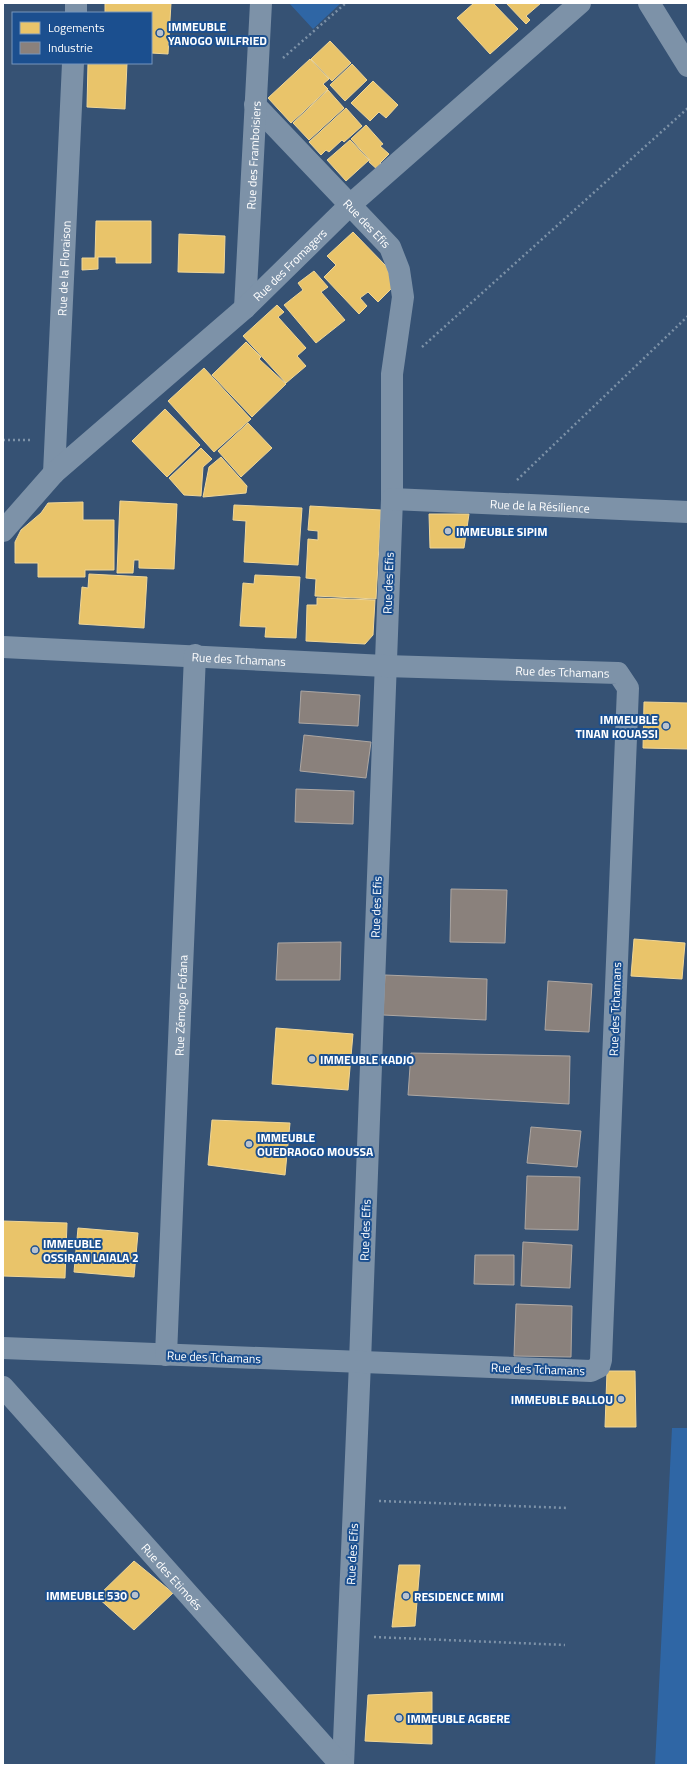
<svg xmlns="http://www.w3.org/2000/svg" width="691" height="1768" font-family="'Titillium Web',sans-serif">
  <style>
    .green { fill: #2f66a5 }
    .homes { fill: #e9c46a; stroke: #f0d697 }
    .industry { fill: #8a817c; stroke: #ada7a3 }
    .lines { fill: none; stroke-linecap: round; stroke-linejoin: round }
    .path { stroke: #7d92a8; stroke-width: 2.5; stroke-dasharray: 2 3; stroke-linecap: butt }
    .minor { stroke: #7d92a8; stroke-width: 22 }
    .poi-dot { fill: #b9c2ce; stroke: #1b4f8f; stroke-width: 1.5 }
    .labels { text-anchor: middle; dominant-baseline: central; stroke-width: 4; stroke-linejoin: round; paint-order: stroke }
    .poi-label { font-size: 12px; font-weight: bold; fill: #fff; stroke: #1b4f8f; text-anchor: start }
    .street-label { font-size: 12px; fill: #fff; stroke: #1b4f8f }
  </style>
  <rect width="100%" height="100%" fill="#365274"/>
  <!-- green -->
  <path class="green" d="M289,3H341L313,29Z
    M672,1428H688V1765H655Z"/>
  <!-- homes -->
  <path class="homes" d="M105,3H171L168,54L151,53V13H105Z
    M474,3H493L518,29L490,54L457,18Z
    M506,3H541L526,16L530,20L526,24Z
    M330,41L351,63L332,81L311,59Z
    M310,59L329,79L323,84L328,89L291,123L268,98Z
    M88,63H127L125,109L87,107Z
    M352,64L367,80L345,101L330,85Z
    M373,81L398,105L386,118L379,112L370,121L351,103Z
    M328,90L344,108L309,140L293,123Z
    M346,108L362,126L344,142L342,140L329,152L326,150L321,155L309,142Z
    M366,125L383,144L380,146L389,154L380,163L384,167L379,171L369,162L370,160L351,139Z
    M350,140L369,160L346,181L327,160Z
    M96,221H151V263H116V257H98V269L82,270V258H95Z
    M353,232L386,266L394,286L378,302L368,292L360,298L367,306L359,314L324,277L336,265L327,256Z
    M179,234L225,236L224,273L178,272Z
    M314,271L328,287L321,292L345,320L316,343L284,305L303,290L298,283Z
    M277,305L284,312L278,317L306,348L297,356L306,366L286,383L243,336Z
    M246,342L261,357L259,359L286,384L252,417L212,375Z
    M204,368L251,419L214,452L168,401Z
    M165,409L200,445L167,477L132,441Z
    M248,423L272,448L241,477L218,451Z
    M201,448L212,459L203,467L201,496L184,495L169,478Z
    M221,457L247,486L246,493L203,497L209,467Z
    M120,501L177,504L174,569L139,568V560H134L133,573H117Z
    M83,502V520H114V570H85V577H38V563H15V542L21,530L41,513L48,503Z
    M234,505L302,508L298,565L244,562L246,521L233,520Z
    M310,506L381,510L376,599L315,596L316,579L306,578L308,539L318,540V531L308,530Z
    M429,514H469L464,548H430Z
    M89,574L147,577L144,628L79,624L82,587L88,588Z
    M255,575L300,577L296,638L265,637L266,627L240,626L243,583L254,584Z
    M317,598L375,600L373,635L365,644L306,641L307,605H317Z
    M644,702L688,703V749L643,748Z
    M634,939L685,943L682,979L631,976Z
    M276,1028L353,1034L348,1090L272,1084Z
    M212,1120L290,1123L285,1175L208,1165Z
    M3,1221L67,1223L65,1278L3,1276Z
    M78,1228L138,1233L134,1277L74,1272Z
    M607,1371H635L636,1427H605Z
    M134,1561L173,1593L134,1630L97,1597Z
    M399,1565H420L415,1626L392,1627Z
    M432,1692V1744L365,1741L368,1695Z"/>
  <!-- industry -->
  <path class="industry" d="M301,691L360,695L358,726L299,723Z
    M304,735L371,742L366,778L300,771Z
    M296,789L354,791L353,824L295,822Z
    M451,889L507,890L505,943L450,942Z
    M341,942L340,980H276L278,943Z
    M385,975L487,979L486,1020L383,1015Z
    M548,981L592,984L589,1032L545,1030Z
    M411,1053L570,1056L569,1104L408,1095Z
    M531,1127L581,1131L577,1167L527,1163Z
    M527,1176L580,1177L578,1230L525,1229Z
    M523,1242L572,1245L570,1288L521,1286Z
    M475,1255H514V1285L474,1284Z
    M516,1304L572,1306L571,1357L514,1356Z"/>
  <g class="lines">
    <!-- path -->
    <path class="path" d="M283,58L346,3
      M422,347L688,108
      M3,440H30
      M517,480L688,316
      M379,1501L568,1508
      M374,1637L565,1645"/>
    <!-- minor -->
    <g class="minor">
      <path d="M649,3L688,66"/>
      <path d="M76,13V3"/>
      <path id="s1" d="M255,105L390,247L399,270L403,297L392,374V499L360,1362L343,1765"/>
      <path id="s2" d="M245,308L261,3"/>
      <path id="s3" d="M54,473L73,63"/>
      <path id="s4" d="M392,499L688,512"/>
      <path id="s5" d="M3,531L54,473L245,308L350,205L580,3"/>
      <path id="s6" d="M3,647L385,666L618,673L628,688L601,1360L599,1367L591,1371L3,1348"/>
      <path id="s7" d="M166,1355L195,655"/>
      <path id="s8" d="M3,1387L341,1765"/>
    </g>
  </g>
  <!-- markers -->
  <g class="poi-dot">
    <circle cx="160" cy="33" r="4"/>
    <circle cx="448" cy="531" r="4"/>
    <circle cx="666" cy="726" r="4"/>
    <circle cx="312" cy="1059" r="4"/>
    <circle cx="249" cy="1144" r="4"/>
    <circle cx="35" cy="1250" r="4"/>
    <circle cx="621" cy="1399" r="4"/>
    <circle cx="135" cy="1595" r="4"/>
    <circle cx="406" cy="1596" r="4"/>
    <circle cx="399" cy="1718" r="4"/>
  </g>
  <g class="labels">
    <!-- poi labels -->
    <g class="poi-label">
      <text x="168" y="26">IMMEUBLE<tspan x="168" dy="14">YANOGO WILFRIED</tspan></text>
      <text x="456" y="531">IMMEUBLE SIPIM</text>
      <text x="658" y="719" text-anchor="end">IMMEUBLE<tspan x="658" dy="14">TINAN KOUASSI</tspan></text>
      <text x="320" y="1059">IMMEUBLE KADJO</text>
      <text x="257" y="1137">IMMEUBLE<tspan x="257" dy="14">OUEDRAOGO MOUSSA</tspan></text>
      <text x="43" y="1243">IMMEUBLE<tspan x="43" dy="14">OSSIRAN LAIALA 2</tspan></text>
      <text x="613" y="1399" text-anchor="end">IMMEUBLE BALLOU</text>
      <text x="127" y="1595" text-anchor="end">IMMEUBLE 530</text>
      <text x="414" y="1596">RESIDENCE MIMI</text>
      <text x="407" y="1718">IMMEUBLE AGBERE</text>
    </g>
    <!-- street labels -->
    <g class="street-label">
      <text stroke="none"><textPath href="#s2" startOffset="153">Rue des Framboisiers</textPath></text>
      <text stroke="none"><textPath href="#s1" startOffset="163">Rue des Efis</textPath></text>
      <text stroke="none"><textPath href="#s5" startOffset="392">Rue des Fromagers</textPath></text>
      <text stroke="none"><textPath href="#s3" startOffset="205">Rue de la Floraison</textPath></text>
      <text stroke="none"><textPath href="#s4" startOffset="148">Rue de la Résilience</textPath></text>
      <text transform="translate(388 583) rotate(-88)">Rue des Efis</text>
      <text stroke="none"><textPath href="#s6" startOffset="236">Rue des Tchamans</textPath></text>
      <text stroke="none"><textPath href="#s6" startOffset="560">Rue des Tchamans</textPath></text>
      <text transform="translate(376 907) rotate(-88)">Rue des Efis</text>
      <text stroke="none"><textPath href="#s7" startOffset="350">Rue Zémogo Fofana</textPath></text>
      <text transform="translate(615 1009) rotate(-88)">Rue des Tchamans</text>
      <text transform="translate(365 1230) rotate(-88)">Rue des Efis</text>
      <text transform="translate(214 1357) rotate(2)">Rue des Tchamans</text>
      <text transform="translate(538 1369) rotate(2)">Rue des Tchamans</text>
      <text transform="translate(352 1554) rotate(-87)">Rue des Efis</text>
      <text stroke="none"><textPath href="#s8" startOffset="254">Rue des Etimoés</textPath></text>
    </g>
  </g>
  <!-- border -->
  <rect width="691" height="1768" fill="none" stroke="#ffffff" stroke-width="8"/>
  <!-- legend -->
  <rect x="12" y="12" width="140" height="52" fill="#1b4f8f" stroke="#7695bc"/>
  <rect x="20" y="22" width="20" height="12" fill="#e9c46a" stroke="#7695bc"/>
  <text x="48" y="32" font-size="12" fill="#ffffff">Logements</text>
  <rect x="20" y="42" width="20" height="12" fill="#8a817c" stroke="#7695bc"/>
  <text x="48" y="52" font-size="12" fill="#ffffff">Industrie</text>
</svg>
